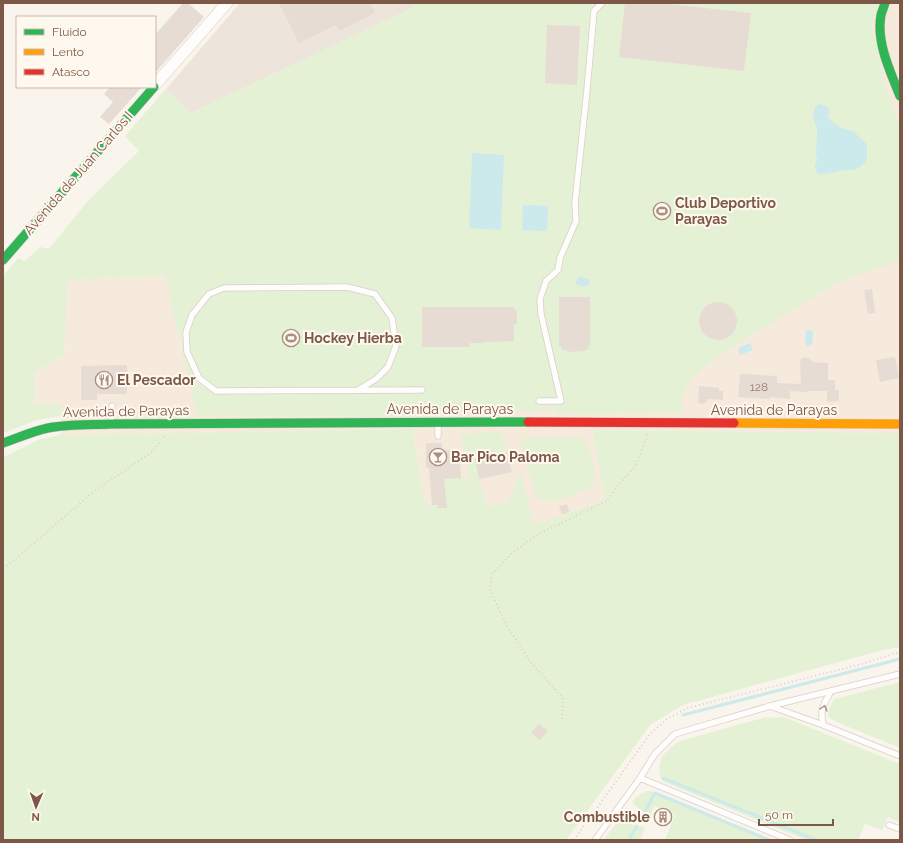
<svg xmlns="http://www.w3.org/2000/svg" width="903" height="843" font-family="Raleway,sans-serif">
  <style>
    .residential { fill: #f6eadc }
    .industrial { fill: #ede4dc }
    .green { fill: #e5f1d5 }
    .water { fill: #cce9eb }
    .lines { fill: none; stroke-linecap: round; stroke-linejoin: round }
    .stream { stroke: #cce9eb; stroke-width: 3 }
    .building { fill: #e6dcd3 }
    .lane-casing { stroke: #d8cfc8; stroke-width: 7 }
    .street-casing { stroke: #d8cfc8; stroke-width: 12 }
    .fast-casing { stroke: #d9cfc7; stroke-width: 10 }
    .slow-casing { stroke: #d9cfc7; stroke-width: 10 }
    .jam-casing { stroke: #d9cfc7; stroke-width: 10 }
    .path { stroke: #dcd2cd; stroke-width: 2; stroke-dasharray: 1 3; stroke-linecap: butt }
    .lane { stroke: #fefdfc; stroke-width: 5.5 }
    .street { stroke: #fefdfc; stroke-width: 11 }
    .fast { stroke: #30b455; stroke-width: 9 }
    .slow { stroke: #ff9f0a; stroke-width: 9 }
    .jam { stroke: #e5322d; stroke-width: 9 }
    .oneway { stroke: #b09b8f }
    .labels { text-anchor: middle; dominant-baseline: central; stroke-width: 4; stroke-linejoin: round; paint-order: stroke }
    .number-label { font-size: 12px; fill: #987c6c }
    .street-label { font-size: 14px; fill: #7c5947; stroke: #fff8ef }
    .poi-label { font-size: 14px; font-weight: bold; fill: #7c5947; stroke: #fff8ef; text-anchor: start }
  </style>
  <rect width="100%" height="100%" fill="#f9f4ec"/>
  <!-- residential -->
  <path class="residential" d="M881,3H900V433L592,430L605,500L552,519L437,566L412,429L60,435L62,403L35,404L34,373L64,354L68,280L165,276L884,81L872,24Z"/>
  <!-- industrial -->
  <path class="industrial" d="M240,3H416L413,8L191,113L166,89Z"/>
  <!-- green -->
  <path class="green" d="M416,3H881L872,25L885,85L900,126V260L836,283L722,354L699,371L687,385L680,413L556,414V410L424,413L423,416L197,415L165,276L68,280L64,354L34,373L35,404L62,403L61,416L37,420L3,433V276L18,258L25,261L40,247L49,249L87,202L139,151L125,136L166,89L191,113L412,8Z
    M412,429L426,506L438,505L439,508H446L444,479L468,477L476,510L461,434L501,431L507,452L475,459L487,507L507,502L521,472L533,524L552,519L605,500L592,430L900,433V647L882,650L683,705L651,724L566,840H3V457L41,439L60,435Z
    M530,437L583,438L589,448L595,471L596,480L589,489L571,496L553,501H542L537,498L534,491L520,441L522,439Z
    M900,682V748L837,722L831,719L828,715L829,709L834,699Z
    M784,717L900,764V822L888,817L882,830L865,824L858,840H806L662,781C654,762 664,751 680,741L763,718Z
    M647,791H651L771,840H665L675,815L654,806L650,815L640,810L632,802C636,797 640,794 647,791Z
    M617,822L635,825L645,828L640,840H604Z"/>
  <!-- water -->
  <path class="water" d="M819,104C828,105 831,109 828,117L836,125L846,130L853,131L867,144V159L865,163L859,168L853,170H845L825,174H818L815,169V165L817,160L816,154L817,135V129L813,117L815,107Z
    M472,153L504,155L501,230L469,228Z
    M523,205L548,206L547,231L522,230Z
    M579,277L589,279L590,284C587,287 580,287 576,284L575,282Z
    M806,330L813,331L812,344H811V346H806L807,344L805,343Z
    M750,343L753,350L740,355L738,348Z"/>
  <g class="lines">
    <!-- stream -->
    <path class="stream" d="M683,715L900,659
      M663,778L816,840
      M644,813L655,793L769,840
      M629,840L637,826"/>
  </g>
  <!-- building -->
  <path class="building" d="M183,3H188L204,17L155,73V35Z
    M279,3H370L375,13L339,31L336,25L299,43Z
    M625,3H659L751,13L744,71L619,57Z
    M547,25L580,26L577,85L545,83Z
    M110,87H142L109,124L100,117L113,102L104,94Z
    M872,289L875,313L868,314L864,290Z
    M559,297H590V345L588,346V349L583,351L571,352L561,349V346L559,345Z
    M699 321a19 19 0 1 1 38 0a19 19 0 1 1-38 0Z
    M422,307H514V310H517V324H514V341L482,342V343H470V347H422Z
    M895,357L899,378L880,382L876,360Z
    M801,358H809L813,362L828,363V380H835V390H839V401L827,402V391H808V392L790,391V399L770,397V399L738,397L740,374L777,376V383L801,384L800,365Z
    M127,365V394H97V400H81V366Z
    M699,386L719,388V391H723V400L707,399V401L704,404L698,403Z
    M426,443H442V450H450V463H460L461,478L444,479L447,508H438V505H432L429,468H426Z
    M507,452L512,472L479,479L475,459Z
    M567,504L569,512L562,515L559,506Z
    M539,724L548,731L540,740L531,733Z
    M659,810L671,816L669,824L655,818Z"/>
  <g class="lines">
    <defs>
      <path id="lane" d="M358,390L376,379L388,367L396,346L392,318L375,294L347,287L224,288L209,294L192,315L186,332L187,352L199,378L216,391L422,390
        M539,401H561L541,314L540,299L546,281L558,270L560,258L576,221L575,203L587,90L594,11L602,3
        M438,423V436
        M111,424L112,406
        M770,706L823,725L900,756
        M823,725C820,708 823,706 831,691
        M889,825L900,829
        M595,840L640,778
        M790,840L640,778L655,754L675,734L770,706L900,674"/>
      <path id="street" d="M155,85L227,3"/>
      <path id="fast" d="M885,3C884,7 882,11 881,15C876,42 890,71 900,96
        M3,260L154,87
        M3,443C18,438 33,431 48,428C68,424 90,425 111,424L528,422"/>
      <path id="slow" d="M734,423L900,424"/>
      <path id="jam" d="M528,422L734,423"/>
    </defs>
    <!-- lane casing -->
    <use href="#lane" class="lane-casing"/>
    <!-- street casing -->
    <use href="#street" class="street-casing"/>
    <!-- fast casing -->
    <use href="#fast" class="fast-casing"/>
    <!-- slow casing -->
    <use href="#slow" class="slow-casing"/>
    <!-- jam casing -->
    <use href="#jam" class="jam-casing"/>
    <!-- path -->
    <path class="path" d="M3,568L13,561L92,493L153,451L165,436
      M562,719L563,698L532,664L506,624L490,590L492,574L510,555L535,536L607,501L618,485L635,467L646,440L647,434
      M574,840L650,734L667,719L688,708L858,665L900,652"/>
    <!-- lane -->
    <use href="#lane" class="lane"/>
    <!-- street -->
    <use href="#street" class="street"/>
    <!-- fast -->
    <use href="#fast" class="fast"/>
    <!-- slow -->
    <use href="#slow" class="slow"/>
    <!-- jam -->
    <use href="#jam" class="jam"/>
  </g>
  <!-- one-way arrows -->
  <defs><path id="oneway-chevron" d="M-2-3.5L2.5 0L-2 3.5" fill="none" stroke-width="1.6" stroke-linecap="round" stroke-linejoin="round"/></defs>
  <use class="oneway" href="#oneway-chevron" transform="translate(824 708) rotate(-74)"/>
  <!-- icons -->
  <defs>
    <symbol id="stadium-ring" viewBox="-11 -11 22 22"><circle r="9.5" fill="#fff8ef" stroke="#a88f81" stroke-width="1.5"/><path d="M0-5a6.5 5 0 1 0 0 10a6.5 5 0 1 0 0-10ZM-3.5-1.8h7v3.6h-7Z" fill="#a88f81"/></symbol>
    <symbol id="restaurant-ring" viewBox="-11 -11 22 22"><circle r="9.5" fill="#fff8ef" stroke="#a88f81" stroke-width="1.5"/><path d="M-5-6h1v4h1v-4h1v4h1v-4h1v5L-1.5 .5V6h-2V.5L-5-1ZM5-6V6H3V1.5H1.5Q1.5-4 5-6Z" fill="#a88f81"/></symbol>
    <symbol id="bar-ring" viewBox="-11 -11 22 22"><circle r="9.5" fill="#fff8ef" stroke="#a88f81" stroke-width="1.5"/><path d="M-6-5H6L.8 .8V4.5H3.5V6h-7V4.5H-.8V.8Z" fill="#a88f81"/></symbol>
    <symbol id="building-ring" viewBox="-11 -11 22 22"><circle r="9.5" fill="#fff8ef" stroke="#a88f81" stroke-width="1.5"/><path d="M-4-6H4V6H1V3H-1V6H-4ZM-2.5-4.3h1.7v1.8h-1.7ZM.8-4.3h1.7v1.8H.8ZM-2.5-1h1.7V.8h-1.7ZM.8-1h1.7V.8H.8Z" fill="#a88f81"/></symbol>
  </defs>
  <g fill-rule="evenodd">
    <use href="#stadium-ring" x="652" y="201" width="20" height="20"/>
    <use href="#stadium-ring" x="281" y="328" width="20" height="20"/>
    <use href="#restaurant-ring" x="94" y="370" width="20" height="20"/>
    <use href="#bar-ring" x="428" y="447" width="20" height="20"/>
    <use href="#building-ring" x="653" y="807" width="20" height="20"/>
  </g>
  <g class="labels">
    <!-- number labels -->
    <g class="number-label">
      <text x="759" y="387">128</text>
    </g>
    <!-- street labels -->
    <g class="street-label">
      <text transform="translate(78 173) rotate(-49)">Avenida de Juan Carlos I</text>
      <text x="450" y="409">Avenida de Parayas</text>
      <text x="774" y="410">Avenida de Parayas</text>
      <text transform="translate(126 411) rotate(-1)">Avenida de Parayas</text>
    </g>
    <!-- poi labels -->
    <g class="poi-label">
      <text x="675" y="203">Club Deportivo<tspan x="675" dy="16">Parayas</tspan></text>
      <text x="304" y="338">Hockey Hierba</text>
      <text x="117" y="380">El Pescador</text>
      <text x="451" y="457">Bar Pico Paloma</text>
      <text x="650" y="817" text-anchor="end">Combustible</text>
    </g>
  </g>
  <!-- border -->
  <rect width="903" height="843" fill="none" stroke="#7c5947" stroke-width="8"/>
  <!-- legend -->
  <rect x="16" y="16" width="140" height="72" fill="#fff8ef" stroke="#cbb8ac"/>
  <rect x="24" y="29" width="20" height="6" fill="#30b455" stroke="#cbb8ac"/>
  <text x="52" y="36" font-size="12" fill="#7c5947">Fluido</text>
  <rect x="24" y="49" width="20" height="6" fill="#ff9f0a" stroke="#cbb8ac"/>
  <text x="52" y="56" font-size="12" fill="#7c5947">Lento</text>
  <rect x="24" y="69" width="20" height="6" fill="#e5322d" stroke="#cbb8ac"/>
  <text x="52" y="76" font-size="12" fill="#7c5947">Atasco</text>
  <!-- north arrow -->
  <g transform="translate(36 807) rotate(182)" stroke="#fff8ef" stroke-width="3" paint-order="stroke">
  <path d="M0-3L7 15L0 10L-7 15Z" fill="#7c5947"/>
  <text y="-6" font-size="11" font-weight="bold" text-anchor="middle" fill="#7c5947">N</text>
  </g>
  <!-- scale -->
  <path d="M759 819v6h74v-6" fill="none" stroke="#7c5947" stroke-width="2"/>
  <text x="765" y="819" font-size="12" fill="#7c5947" stroke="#fff8ef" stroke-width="3" paint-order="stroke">50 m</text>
</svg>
